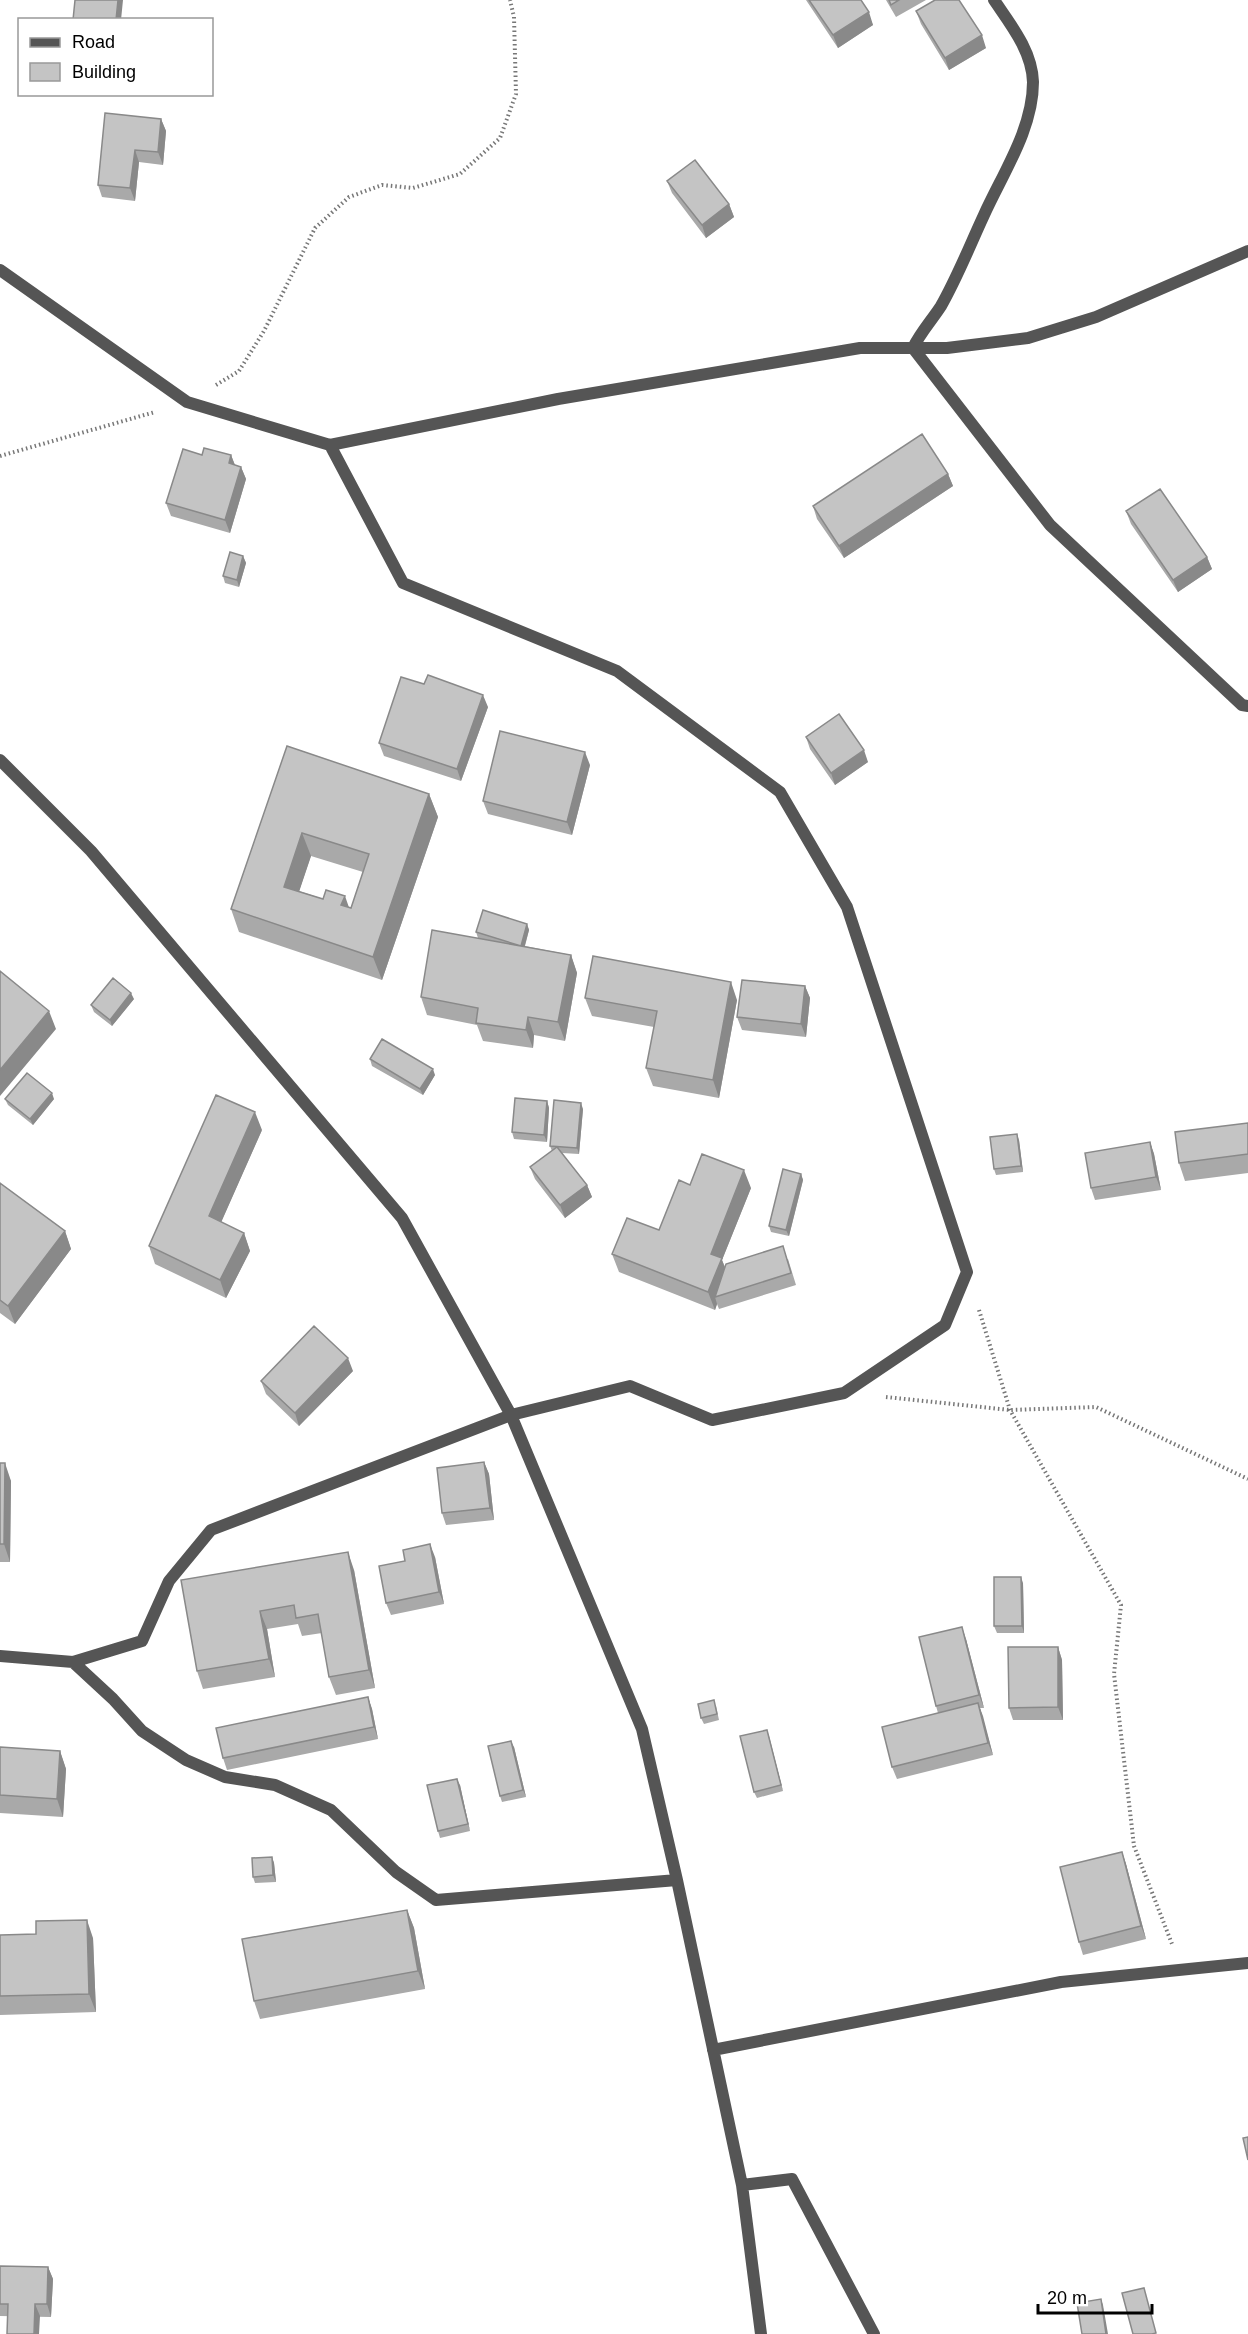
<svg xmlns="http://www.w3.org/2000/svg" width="1248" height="2334" font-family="Helvetica,sans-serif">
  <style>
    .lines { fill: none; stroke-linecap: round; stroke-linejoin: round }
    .path { stroke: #777; stroke-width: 4; stroke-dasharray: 1.5 3; stroke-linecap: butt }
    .service { stroke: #555; stroke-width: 12 }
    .minor { stroke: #555; stroke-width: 12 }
    .wall { fill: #a9a9a9; fill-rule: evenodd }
    .shaded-wall { fill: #898989 }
    .building { fill: #c4c4c4; stroke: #898989; stroke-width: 1.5; fill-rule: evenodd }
  </style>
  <rect width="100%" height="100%" fill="#fff"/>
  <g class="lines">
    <!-- path -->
    <path class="path" d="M216,385L239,371L264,331L315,228L349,197L382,185L413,188L460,174L500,138L516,94L514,17L510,0
      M0,456L155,412
      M979,1310L1010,1410L1121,1605L1114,1674L1134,1846L1172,1944
      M886,1397L1010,1410L1096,1407L1248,1479"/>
    <!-- service -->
    <path class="service" d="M913,348C920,333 932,320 941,306C958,276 970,245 984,215C1003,173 1033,129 1033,82C1032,51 1011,25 994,0"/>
    <!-- minor -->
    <path class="minor" d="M0,270L187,402L330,445L403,583L617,671L780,792L847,907L967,1272L945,1325L844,1393L712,1420L630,1386L511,1415L211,1530L169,1581L142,1641L73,1662
      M913,348L1050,525L1242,705L1248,706
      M330,445L558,399L860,348H947L1028,338L1096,317L1248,251
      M0,760L91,851L402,1218L511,1415L642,1729L677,1880L742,2185L761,2334
      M0,1656L73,1662L113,1699L142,1731L186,1760L225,1777L275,1785L331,1810L396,1872L436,1900L677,1880
      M713,2050L1061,1982L1248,1963
      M742,2185L792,2179L874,2334"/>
  </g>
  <!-- wall -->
  <path class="wall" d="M806,0H861L873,25L838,48Z
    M886,0H926L896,17Z
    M916,11L986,48L949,70L921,24Z
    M161,119L166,131L163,165L139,162L135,201L102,197L98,185Z
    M667,181L729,204L734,217L706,238L672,193Z
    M202,455H231L235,465L241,467L246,479L230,533L171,516L166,503Z
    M948,474L953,486L844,558L817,519L813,506Z
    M1126,511L1207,557L1212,569L1178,592L1131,524Z
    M243,556L246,563L239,587L225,583L223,576Z
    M424,684L488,707L461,781L384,756L379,743Z
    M806,737L868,762L835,785L810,749Z
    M287,746L429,794L438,817L382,980L239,932L231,909ZM311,856L363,872L351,908L299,891Z
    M590,765L572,835L488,814L483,801Z
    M527,924L529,930L525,946L571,955L577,973L565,1041L534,1035L533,1048L483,1041L477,1025L427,1015L421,997L478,938L476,932Z
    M805,986L810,998L806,1037L742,1030L737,1017Z
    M585,998L737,1000L719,1098L653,1086L646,1068L654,1027L592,1016Z
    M134,999L112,1026L94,1012L91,1005Z
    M370,1059L435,1075L423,1095L372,1066Z
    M5,1099H54L33,1125L8,1105Z
    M547,1101L549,1108L547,1142L514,1139L512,1132Z
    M583,1109L579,1154L562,1153L587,1185L592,1197L565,1218L535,1179L530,1167L552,1151L550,1146Z
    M1248,1123V1173L1185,1181L1179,1163Z
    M262,1130L221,1222L244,1233L250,1251L226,1298L155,1264L149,1246Z
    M1019,1140L1023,1172L996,1175L994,1169Z
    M1150,1142L1154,1154L1161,1190L1095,1200L1091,1188Z
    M801,1174L803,1180L789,1236L771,1232L769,1226Z
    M0,1183L65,1231L71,1249L15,1324L0,1313Z
    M690,1185L751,1188L722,1260L725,1267L788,1259L796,1285L719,1309L717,1304L715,1310L619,1272L612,1254L659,1230Z
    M353,1371L299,1426L266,1394L261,1381Z
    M484,1462L489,1474L494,1520L446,1525L442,1513Z
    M0,1463L11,1481L10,1562H0Z
    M435,1557L444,1604L391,1615L386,1603Z
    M354,1570L375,1688L336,1695L329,1677L322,1633L302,1636L298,1624L267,1629L275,1677L203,1689L197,1671L181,1580Z
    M1023,1583L1024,1633H997L994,1626Z
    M966,1639L984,1708H980L993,1755L897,1779L892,1767L938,1713L936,1706Z
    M1058,1647L1062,1660L1063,1720H1013L1009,1708Z
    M368,1697L372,1709L378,1739L227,1770L223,1758Z
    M716,1706L719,1720L704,1724L701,1718Z
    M767,1730L783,1791L757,1798L754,1792Z
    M0,1747L60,1751L66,1769L63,1817L0,1813Z
    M514,1747L526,1797L502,1802L500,1796Z
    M460,1785L470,1831L440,1838L438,1831Z
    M1122,1852L1126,1864L1146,1939L1083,1955L1079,1942Z
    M272,1857L274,1863L276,1882L255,1883L253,1877Z
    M407,1910L414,1928L425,1989L260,2019L254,2001Z
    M0,1935L93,1938L96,2012L0,2015Z
    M0,2266L48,2267L53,2279L51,2317L0,2316Z"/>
  <!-- shaded-wall -->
  <path class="shaded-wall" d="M118,0H123L121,20H116Z
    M869,12L873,25L838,48L833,35Z
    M982,35L986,48L949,70L945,58Z
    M161,119L166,131L163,165L158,152Z
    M135,150L139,162L135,201L130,188Z
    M729,204L734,217L706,238L702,225Z
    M231,455L236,468L229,463Z
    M241,467L246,479L230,533L225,520Z
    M948,474L953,486L844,558L839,546Z
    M243,556L246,563L239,587L237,580Z
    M1207,557L1212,569L1178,592L1173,580Z
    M483,695L488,707L461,781L457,769Z
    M864,750L868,762L835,785L831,773Z
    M585,752L590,765L572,835L567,822Z
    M429,794L438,817L382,980L373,957Z
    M302,833L311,856L293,910L284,887Z
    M345,896L353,919L341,905Z
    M527,924L529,930L523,952L521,946Z
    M571,955L577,973L565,1041L558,1022Z
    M731,982L737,1000L719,1098L713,1080Z
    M805,986L810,998L806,1037L801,1024Z
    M131,993L134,999L112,1026L110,1020Z
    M49,1011L56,1029L0,1096V1070Z
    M528,1017L534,1035L533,1048L526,1030Z
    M433,1069L435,1075L423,1095L420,1089Z
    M52,1093L54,1099L33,1125L30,1119Z
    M547,1101L549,1108L547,1142L544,1135Z
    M581,1103L583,1109L579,1154L577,1148Z
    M255,1112L262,1130L216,1234L209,1216Z
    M1017,1134L1019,1140L1023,1172L1021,1166Z
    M1150,1142L1154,1154L1161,1190L1156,1177Z
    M744,1170L751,1188L722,1260L728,1276L715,1297L717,1304L715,1310L708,1292L711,1254Z
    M801,1174L803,1180L789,1236L786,1230Z
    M587,1185L592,1197L565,1218L560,1205Z
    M65,1231L71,1249L15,1324L8,1306Z
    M244,1233L250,1251L226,1298L220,1280Z
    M348,1358L353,1371L299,1426L295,1413Z
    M484,1462L489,1474L494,1520L490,1508Z
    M5,1463L11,1481L10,1562L4,1544Z
    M430,1544L435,1557L444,1604L439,1592Z
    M348,1552L354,1570L375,1688L369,1670Z
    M1021,1577L1023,1583L1024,1633L1022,1626Z
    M260,1611L267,1629L275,1677L269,1659Z
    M962,1627L966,1639L984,1708L979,1695Z
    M1058,1647L1062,1660L1063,1720L1058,1707Z
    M368,1697L372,1709L378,1739L374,1727Z
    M978,1703L983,1716L993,1755L988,1743Z
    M767,1730L769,1736L783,1791L781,1785Z
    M511,1741L514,1747L526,1797L523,1790Z
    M60,1751L66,1769L63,1817L57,1799Z
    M457,1779L460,1785L470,1831L468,1824Z
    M1122,1852L1126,1864L1146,1939L1141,1926Z
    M272,1857L274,1863L276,1882L273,1875Z
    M407,1910L414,1928L425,1989L418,1971Z
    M87,1920L93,1938L96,2012L89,1994Z
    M48,2267L53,2279L51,2317L47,2304Z
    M1101,2299L1103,2305L1108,2334H1106Z
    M35,2304L40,2316L39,2334H34Z"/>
  <!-- building -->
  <path class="building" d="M75,0H118L116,20H73Z
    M809,0H861L869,12L833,35Z
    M889,0H899L891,5Z
    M935,0H959L982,35L945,58L916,11Z
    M105,113L161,119L158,152L135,150L130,188L98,185Z
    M695,160L729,204L702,225L667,181Z
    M922,434L948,474L839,546L813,506Z
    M204,448L231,455L229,463L241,467L225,520L166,503L183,449L202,455Z
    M1160,489L1207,557L1173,580L1126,511Z
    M230,552L243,556L237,580L223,576Z
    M428,675L483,695L457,769L379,743L401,677L424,684Z
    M839,714L864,750L831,773L806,737Z
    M500,731L585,752L567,822L483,801Z
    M287,746L429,794L373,957L231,909ZM302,833L369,854L351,908L341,905L345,896L326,890L323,899L284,887Z
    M483,910L527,924L521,946L476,932Z
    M432,930L571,955L558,1022L528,1017L526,1030L476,1023L478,1008L421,997Z
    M593,956L731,982L713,1080L646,1068L657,1011L585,998Z
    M0,971L49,1011L0,1070Z
    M113,978L131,993L110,1020L91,1005Z
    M742,980L805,986L801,1024L737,1017Z
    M382,1039L433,1069L420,1089L370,1059Z
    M27,1073L52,1093L30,1119L5,1099Z
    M216,1095L255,1112L209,1216L244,1233L220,1280L149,1246Z
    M515,1098L547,1101L544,1135L512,1132Z
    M554,1100L581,1103L577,1148L550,1146Z
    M1248,1123V1154L1179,1163L1175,1132Z
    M1017,1134L1021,1166L994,1169L990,1137Z
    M1150,1142L1156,1177L1091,1188L1085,1153Z
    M557,1147L587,1185L560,1205L530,1167Z
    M702,1154L744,1170L711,1254L722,1258L708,1292L612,1254L627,1218L659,1230L679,1180L690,1185Z
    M783,1169L801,1174L786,1230L769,1226Z
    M0,1183L65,1231L8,1306L0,1300Z
    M783,1246L791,1273L715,1297L726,1264Z
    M314,1326L348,1358L295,1413L261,1381Z
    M484,1462L490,1508L442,1513L437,1468Z
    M0,1463H5L4,1544H0Z
    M430,1544L439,1592L386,1603L379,1566L405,1561L403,1550Z
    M348,1552L369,1670L329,1677L318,1614L296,1618L294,1605L260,1611L269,1659L197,1671L181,1580Z
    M994,1577H1021L1022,1626H994Z
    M962,1627L979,1695L936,1706L919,1637Z
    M1008,1647H1058V1707L1009,1708Z
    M368,1697L374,1727L223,1758L216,1728Z
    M714,1700L717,1714L701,1718L698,1704Z
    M978,1703L988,1743L892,1767L882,1727Z
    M767,1730L781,1785L754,1792L740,1736Z
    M511,1741L523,1790L500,1796L488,1746Z
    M0,1747L60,1751L57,1799L0,1795Z
    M457,1779L468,1824L438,1831L427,1785Z
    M1122,1852L1141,1926L1079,1942L1060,1867Z
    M272,1857L273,1875L253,1877L252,1858Z
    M407,1910L418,1971L254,2001L242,1939Z
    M87,1920L89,1994L0,1996V1935L36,1934V1921Z
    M1248,2137V2160L1243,2138Z
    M0,2266L48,2267L47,2304H35L34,2334H7L8,2304H0Z
    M1144,2288L1156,2333L1152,2334H1133L1122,2293Z
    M1101,2299L1106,2334H1082L1077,2303Z"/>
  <!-- legend -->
  <rect x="18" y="18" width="195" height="78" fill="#ffffff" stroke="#999999" stroke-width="1.5"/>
  <rect x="30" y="38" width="30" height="9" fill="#555555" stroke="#999999" stroke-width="1.5"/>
  <text x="72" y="48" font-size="18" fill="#000000">Road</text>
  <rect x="30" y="63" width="30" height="18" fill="#c4c4c4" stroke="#999999" stroke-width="1.5"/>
  <text x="72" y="78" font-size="18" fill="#000000">Building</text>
  <!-- scale -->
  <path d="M1038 2304v9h114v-9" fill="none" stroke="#000000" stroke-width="3"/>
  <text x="1047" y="2304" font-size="18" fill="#000000" stroke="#ffffff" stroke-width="4.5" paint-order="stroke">20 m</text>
</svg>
